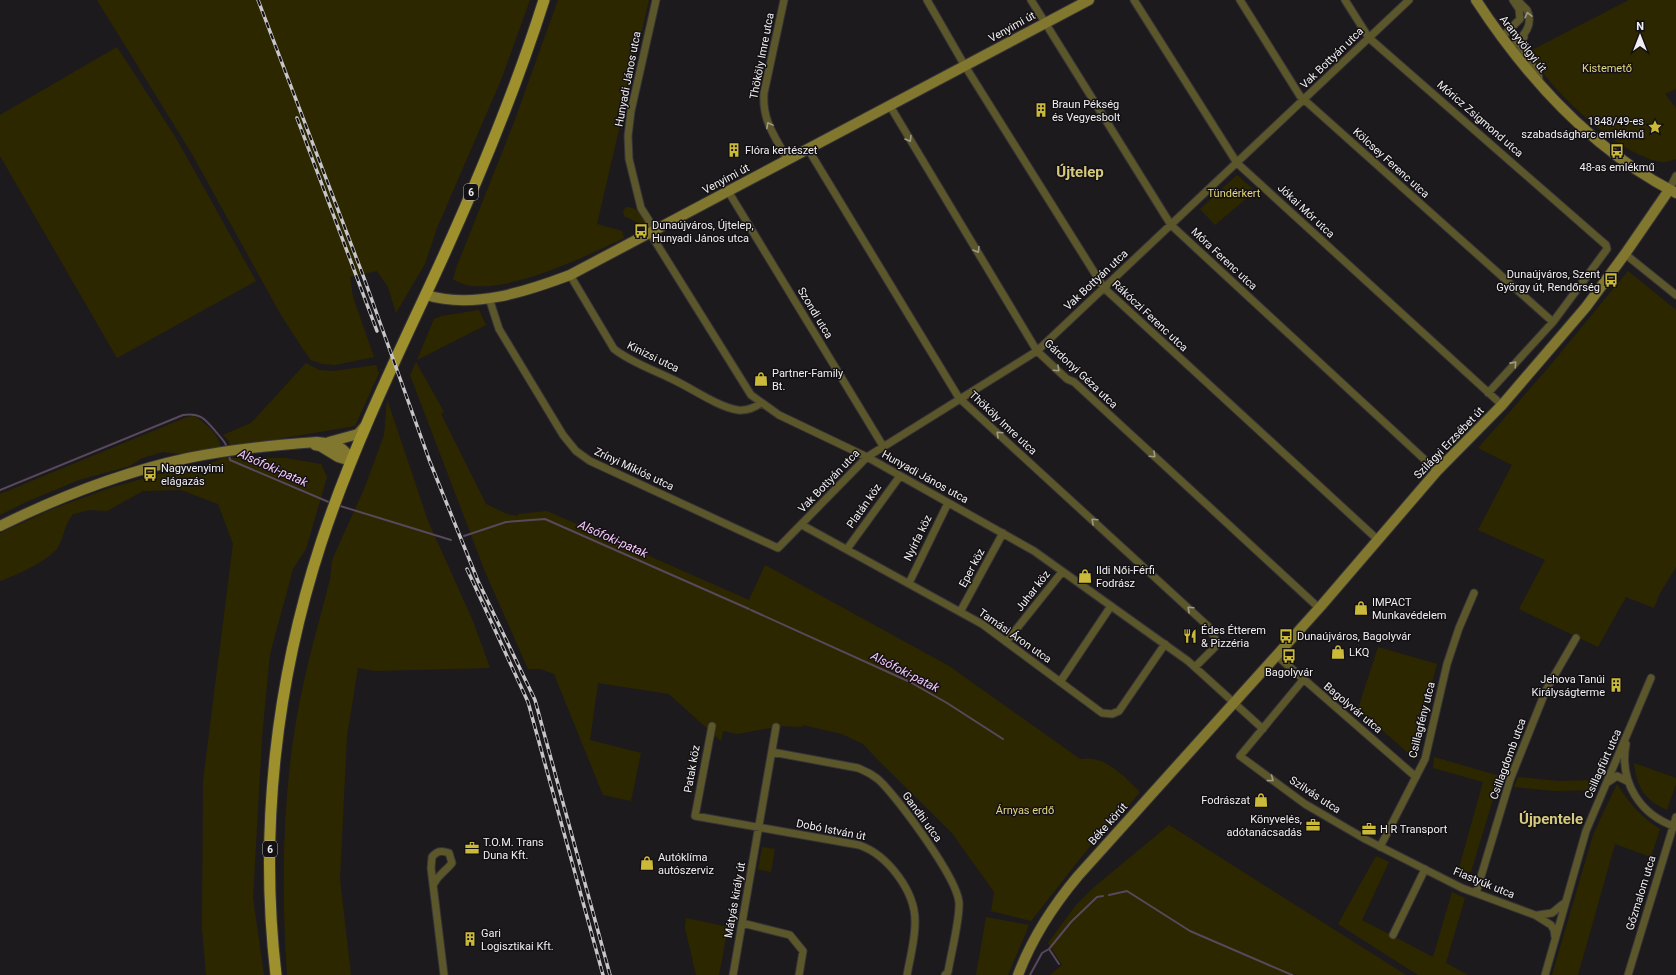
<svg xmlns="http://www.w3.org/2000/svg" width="1676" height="975" font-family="Roboto,sans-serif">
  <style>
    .green { fill: #2d2700 }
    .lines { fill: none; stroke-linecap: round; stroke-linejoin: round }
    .stream { stroke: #58485c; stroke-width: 2 }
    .street-casing { stroke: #363437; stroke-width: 9 }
    .secondary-casing { stroke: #363437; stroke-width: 12 }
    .primary-casing { stroke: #363437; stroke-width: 13 }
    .street { stroke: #5c562b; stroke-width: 7 }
    .secondary { stroke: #81772e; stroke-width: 10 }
    .primary { stroke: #9e912d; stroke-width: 11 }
    .rail-casing { stroke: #c7c5c8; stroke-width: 3.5 }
    .rail { stroke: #141114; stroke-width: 2; stroke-dasharray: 6; stroke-linecap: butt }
    .oneway { stroke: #9f9b85 }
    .labels { text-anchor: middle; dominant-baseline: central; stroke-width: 3; stroke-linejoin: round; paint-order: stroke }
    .shield { fill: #141114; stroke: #afacaf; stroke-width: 1 }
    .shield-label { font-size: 10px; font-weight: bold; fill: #f1eff2 }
    .street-label { font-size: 11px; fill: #f1eff2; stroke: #141114 }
    .park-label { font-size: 11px; fill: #e3d780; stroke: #141114 }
    .poi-label { font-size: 11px; fill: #f1eff2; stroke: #141114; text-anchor: start }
    .water-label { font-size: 12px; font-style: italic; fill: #f7c9ff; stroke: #141114 }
    .district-label { font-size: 15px; font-weight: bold; fill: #d5ca7c; stroke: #141114 }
  </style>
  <rect width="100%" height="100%" fill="#1d1a1e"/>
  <!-- green -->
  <path class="green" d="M97,0H530L501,80L437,228L425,264L396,313L388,287L377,271L350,277L353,297L374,357L335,365L322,364L311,360L303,349L281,315L192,154Z
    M558,0H649L597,224L622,231L624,238C588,255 488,305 453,279L457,266L513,125Z
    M1629,0H1676V89L1665,94L1676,108V159C1672,160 1665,163 1661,162C1623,155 1577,112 1552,84C1543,74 1536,62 1528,52Z
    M117,47L176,138L256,281L117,358L0,156V115Z
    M1237,175L1255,191L1215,225L1200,209Z
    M626,207C636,207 647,216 645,226L624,216L623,211Z
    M1628,271L1676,310V567L1660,593L1654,608L1626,597L1598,647L1519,609L1545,560L1478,530L1512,465L1478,448L1548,368Z
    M479,310L486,325L417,360L434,319L442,316Z
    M416,362L444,412L441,414L486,504L507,514L518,516V514L547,511L749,600L765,565L949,666L1080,759C1085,759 1089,758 1093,759C1111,762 1127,779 1140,792L1123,812L1094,841L1031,921L991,911L994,892L952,833L880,762L863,744L842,734L803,725L802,727L780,726L738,734L723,731L721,741L669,694L598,683L590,740L641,753L631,801L603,795L554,674L541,669H528L486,574L410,375Z
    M306,363L319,370L334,371L376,365L379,373L355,426L230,447L229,441L223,435L251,423Z
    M387,399L428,521L473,621L490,668L375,671L358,668L347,736L340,879L351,975H287C281,884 282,790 300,700C308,659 320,619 330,579L332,560L365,487L384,435Z
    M194,416C205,422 219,435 221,447L179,454L163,452L142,458L130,466L79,480L26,502L0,515V494L187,417Z
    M223,458H285L321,464L327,477L306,549L293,569L270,654L262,737L253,898L264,975H206L202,928L203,781L233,544L218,504L181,490L143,491L107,511L90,510L73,514C63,527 65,535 58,547C50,560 15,576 0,581V533L55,508L113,487L170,471L189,472Z
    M1378,647L1437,664L1427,702L1417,755L1414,758L1358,709Z
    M1434,757L1500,776L1471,872L1457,875L1483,782L1433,768Z
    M1634,763L1676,778V784L1667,810C1644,800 1637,787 1634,763Z
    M1518,777L1558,781L1600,780L1595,790L1554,791L1514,787Z
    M1617,784C1629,803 1641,817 1660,829L1651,857L1615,844L1578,975H1552L1593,835Z
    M1169,825L1406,975H1050L1062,965L1048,943L1076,905L1093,888Z
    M762,847L775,849L771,872L758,869Z
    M1376,856L1389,862L1362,920L1433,957L1452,892L1465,898L1446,963L1468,975H1418L1338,924Z
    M986,917L1029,925L1008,975H976Z
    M686,918L728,927L719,975H696L685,928Z"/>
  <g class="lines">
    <!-- stream -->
    <path class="stream" d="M229,455L230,460L331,503
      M0,490L183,415C201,412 206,420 217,433C221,438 226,442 227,448
      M337,505L451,540
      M464,536L506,522L545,519L749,609
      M751,610L910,682L947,703L1003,739
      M1109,895L1127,891L1190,931L1292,975
      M1049,949L1059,964
      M1030,975L1042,953L1049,949L1071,922L1097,897L1103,896"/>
    <defs>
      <path id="street" d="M784,0L764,93C762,121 775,136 787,159
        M927,0L965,66L1104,288L1377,539
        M1031,0L1171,225L1437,471
        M1134,0L1237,163L1502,405
        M1240,0L1300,96L1553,322
        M1345,0L1369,38L1606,245L1607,249L1553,322L1488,393
        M1524,37C1513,58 1532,58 1538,74C1539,76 1539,81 1539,83
        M1501,38L1520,19L1519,9L1513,0
        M1510,49C1521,38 1535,27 1527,10L1517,0
        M890,106L1037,351L1067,379L1074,382L1319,608
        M808,149L959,398L1210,628L1216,641L1215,647L1195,667
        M1669,190L1676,176
        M728,191L883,446
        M655,230L641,208L629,159L628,136L631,111L656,0
        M650,233L751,395L779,415L867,457L1034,551L1188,661L1263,729
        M1625,254L1676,295
        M570,275L614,349C632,363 654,370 674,380C693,389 718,407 738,410C747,411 754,408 761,403
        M489,298L499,329L563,435L576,451L590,461L778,548L867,457L1037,351L1409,0
        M802,525L982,624L1102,713L1112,714L1119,711L1165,644
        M847,549L900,476
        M909,583L948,503
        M960,612L1003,533
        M1006,642L1062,572
        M1276,655L1416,777
        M1303,680L1240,756L1305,804L1365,839L1462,888L1535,915L1551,925L1554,930L1555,937
        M1060,682L1111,606
        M712,726L695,816L859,845C888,855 916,892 915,923C915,940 910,958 907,975
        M1626,744C1619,782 1640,815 1676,827
        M772,752L858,768C867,772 876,776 883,784C902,805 956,876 959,902C960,920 951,953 948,972L945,975
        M1608,782L1617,776L1627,781
        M1380,847L1425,759L1447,664L1459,628L1474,593
        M433,885C440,872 444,873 452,863L449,853C441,850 437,851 432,857L431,868L444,975
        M1476,893L1510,780L1546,690L1576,638
        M1538,915L1552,913L1563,904
        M742,923L790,935L803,951L799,975
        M1393,935L1425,869
        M733,975L776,727
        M1545,975L1586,831L1651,678
        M1628,975L1676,817"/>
      <path id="secondary" d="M1476,0C1527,78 1592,150 1676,193
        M426,295C474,309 525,292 570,275L1089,0
        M329,442L358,434L366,425
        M315,445L320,446L338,457L351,461
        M0,526C59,497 123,472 188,458C230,449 274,445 317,442C333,443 345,446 351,461
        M1018,975C1032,938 1052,907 1078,876L1321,606L1437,471L1502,405L1586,307L1625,254L1669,190"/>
      <path id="primary" d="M276,975C259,830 276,681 321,543C349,458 387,377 425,296C470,200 512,101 544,0"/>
    </defs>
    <!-- street casing -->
    <use href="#street" class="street-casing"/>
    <!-- secondary casing -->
    <use href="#secondary" class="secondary-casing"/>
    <!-- primary casing -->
    <use href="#primary" class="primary-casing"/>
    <!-- street -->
    <use href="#street" class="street"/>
    <!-- secondary -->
    <use href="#secondary" class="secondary"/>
    <!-- primary -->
    <use href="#primary" class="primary"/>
    <defs>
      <path id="rail" d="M258,0L364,278L430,462L478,581L535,700L610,975
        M297,118L377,331
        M467,569L528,702L603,975"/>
    </defs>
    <!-- rail casing -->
    <use href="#rail" class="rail-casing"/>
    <!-- rail -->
    <use href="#rail" class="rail"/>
  </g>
  <!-- one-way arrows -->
  <defs><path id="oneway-chevron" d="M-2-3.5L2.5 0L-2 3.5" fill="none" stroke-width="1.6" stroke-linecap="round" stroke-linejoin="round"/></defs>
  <g class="oneway">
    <use href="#oneway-chevron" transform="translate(1528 15) rotate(-103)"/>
    <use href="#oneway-chevron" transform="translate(769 125) rotate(-118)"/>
    <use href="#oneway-chevron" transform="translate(909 139) rotate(59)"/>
    <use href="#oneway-chevron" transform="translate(977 250) rotate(59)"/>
    <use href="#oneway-chevron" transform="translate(1514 364) rotate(-48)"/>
    <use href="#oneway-chevron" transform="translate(1057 369) rotate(43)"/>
    <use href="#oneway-chevron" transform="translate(999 434) rotate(-137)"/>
    <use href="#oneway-chevron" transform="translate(1153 455) rotate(43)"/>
    <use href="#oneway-chevron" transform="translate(1094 521) rotate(-137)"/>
    <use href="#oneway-chevron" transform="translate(1190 609) rotate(-137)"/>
    <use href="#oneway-chevron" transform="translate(1271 779) rotate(37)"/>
  </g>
  <!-- icons -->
  <defs>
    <symbol id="building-bare" viewBox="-9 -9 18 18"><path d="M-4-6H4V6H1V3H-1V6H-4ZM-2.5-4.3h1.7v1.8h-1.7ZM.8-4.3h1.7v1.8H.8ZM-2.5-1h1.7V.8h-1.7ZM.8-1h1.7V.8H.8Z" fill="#cbba39" stroke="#141114" stroke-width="2.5" paint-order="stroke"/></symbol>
    <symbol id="sight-bare" viewBox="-9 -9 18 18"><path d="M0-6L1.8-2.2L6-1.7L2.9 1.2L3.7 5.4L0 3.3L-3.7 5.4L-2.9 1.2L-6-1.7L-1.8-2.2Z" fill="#cbba39" stroke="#141114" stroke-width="2.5" paint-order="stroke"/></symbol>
    <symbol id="bus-bare" viewBox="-9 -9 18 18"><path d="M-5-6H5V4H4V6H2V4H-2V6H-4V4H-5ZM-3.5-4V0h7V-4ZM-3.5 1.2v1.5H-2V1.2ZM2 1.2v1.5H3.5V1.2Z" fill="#cbba39" stroke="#141114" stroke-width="2.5" paint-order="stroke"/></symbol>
    <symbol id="shop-bare" viewBox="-9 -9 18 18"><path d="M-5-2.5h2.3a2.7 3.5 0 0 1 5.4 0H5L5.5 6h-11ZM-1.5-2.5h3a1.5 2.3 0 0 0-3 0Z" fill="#cbba39" stroke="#141114" stroke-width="2.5" paint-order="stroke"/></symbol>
    <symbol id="restaurant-bare" viewBox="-9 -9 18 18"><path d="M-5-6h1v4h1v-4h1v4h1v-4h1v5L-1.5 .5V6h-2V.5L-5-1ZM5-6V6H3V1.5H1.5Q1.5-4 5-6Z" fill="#cbba39" stroke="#141114" stroke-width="2.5" paint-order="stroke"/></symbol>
    <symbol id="office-bare" viewBox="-9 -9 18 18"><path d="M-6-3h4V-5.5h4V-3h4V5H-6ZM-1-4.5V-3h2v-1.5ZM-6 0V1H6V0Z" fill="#cbba39" stroke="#141114" stroke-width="2.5" paint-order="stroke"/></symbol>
  </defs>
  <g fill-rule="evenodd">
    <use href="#building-bare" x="1031" y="100" width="20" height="20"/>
    <use href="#sight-bare" x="1645" y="117" width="20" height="20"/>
    <use href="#building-bare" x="724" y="140" width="20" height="20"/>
    <use href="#bus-bare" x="1607" y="141" width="20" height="20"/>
    <use href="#bus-bare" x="631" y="221" width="20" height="20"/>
    <use href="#bus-bare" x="1601" y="270" width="20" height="20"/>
    <use href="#shop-bare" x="751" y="369" width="20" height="20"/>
    <use href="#bus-bare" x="140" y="464" width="20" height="20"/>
    <use href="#shop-bare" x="1075" y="566" width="20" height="20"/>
    <use href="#shop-bare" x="1351" y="598" width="20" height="20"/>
    <use href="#restaurant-bare" x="1180" y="626" width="20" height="20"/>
    <use href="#bus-bare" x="1276" y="626" width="20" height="20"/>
    <use href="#shop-bare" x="1328" y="642" width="20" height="20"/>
    <use href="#bus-bare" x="1279" y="646" width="20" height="20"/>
    <use href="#building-bare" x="1606" y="675" width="20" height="20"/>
    <use href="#shop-bare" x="1251" y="790" width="20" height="20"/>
    <use href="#office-bare" x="1303" y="815" width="20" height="20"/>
    <use href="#office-bare" x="1359" y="819" width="20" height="20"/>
    <use href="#office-bare" x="462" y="838" width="20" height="20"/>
    <use href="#shop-bare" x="637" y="853" width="20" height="20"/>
    <use href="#building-bare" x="460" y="929" width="20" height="20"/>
  </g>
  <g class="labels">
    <!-- shield labels -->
    <g class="shield">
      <rect x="464" y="184" width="14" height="16" rx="3"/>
      <rect x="263" y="841" width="14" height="16" rx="3"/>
    </g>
    <g class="shield-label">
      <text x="471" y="192">6</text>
      <text x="270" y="849">6</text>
    </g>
    <!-- street labels -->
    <g class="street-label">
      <text transform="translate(1012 27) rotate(-29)">Venyimi út</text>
      <text transform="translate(1523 44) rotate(52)">Aranyvölgyi út</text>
      <text transform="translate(762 56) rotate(-79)">Thököly Imre utca</text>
      <text transform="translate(1332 58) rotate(-44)">Vak Bottyán utca</text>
      <text transform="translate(628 79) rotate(-79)">Hunyadi János utca</text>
      <text transform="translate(1480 119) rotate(41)">Móricz Zsigmond utca</text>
      <text transform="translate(1391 163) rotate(42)">Kölcsey Ferenc utca</text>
      <text transform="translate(726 179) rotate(-28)">Venyimi út</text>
      <text transform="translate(1306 211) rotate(43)">Jókai Mór utca</text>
      <text transform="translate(1224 259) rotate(43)">Móra Ferenc utca</text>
      <text transform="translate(1096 280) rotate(-43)">Vak Bottyán utca</text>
      <text transform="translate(815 313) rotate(59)">Szondi utca</text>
      <text transform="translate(1150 316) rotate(43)">Rákóczi Ferenc utca</text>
      <text transform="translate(653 357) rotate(26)">Kinizsi utca</text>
      <text transform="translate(1081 374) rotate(43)">Gárdonyi Géza utca</text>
      <text transform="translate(1003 423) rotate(43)">Thököly Imre utca</text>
      <text transform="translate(1449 443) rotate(-46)">Szilágyi Erzsébet út</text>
      <text transform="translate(634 469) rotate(25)">Zrínyi Miklós utca</text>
      <text transform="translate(925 477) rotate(29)">Hunyadi János utca</text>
      <text transform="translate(829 481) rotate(-46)">Vak Bottyán utca</text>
      <text transform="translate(864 506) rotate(-55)">Platán köz</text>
      <text transform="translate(918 538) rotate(-64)">Nyírfa köz</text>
      <text transform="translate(972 568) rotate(-62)">Eper köz</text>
      <text transform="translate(1033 591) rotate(-52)">Juhar köz</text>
      <text transform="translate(1015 636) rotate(35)">Tamási Áron utca</text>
      <text transform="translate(1353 708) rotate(40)">Bagolyvár utca</text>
      <text transform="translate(1422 720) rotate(-76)">Csillagfény utca</text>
      <text transform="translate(1508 759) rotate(-70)">Csillagdomb utca</text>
      <text transform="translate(1603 764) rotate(-66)">Csillagfürt utca</text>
      <text transform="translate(692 769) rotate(-80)">Patak köz</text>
      <text transform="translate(1315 795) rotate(33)">Szilvás utca</text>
      <text transform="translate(922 817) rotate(54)">Gandhi utca</text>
      <text transform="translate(1108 824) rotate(-48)">Béke körút</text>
      <text transform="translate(831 830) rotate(11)">Dobó István út</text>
      <text transform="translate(1484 883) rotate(22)">Fiastyúk utca</text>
      <text transform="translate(1641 893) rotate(-73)">Gőzmalom utca</text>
      <text transform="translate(735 900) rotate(-80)">Mátyás király út</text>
    </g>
    <!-- park labels -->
    <g class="park-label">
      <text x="1607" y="68">Kistemető</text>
      <text x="1234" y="193">Tündérkert</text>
      <text x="1025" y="810">Árnyas erdő</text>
    </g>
    <!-- poi labels -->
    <g class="poi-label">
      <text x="1052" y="104">Braun Pékség<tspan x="1052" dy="13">és Vegyesbolt</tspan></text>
      <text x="1644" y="121" text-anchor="end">1848/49-es<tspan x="1644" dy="13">szabadságharc emlékmű</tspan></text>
      <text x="745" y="150">Flóra kertészet</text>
      <text x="1617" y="167" text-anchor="middle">48-as emlékmű</text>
      <text x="652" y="225">Dunaújváros, Újtelep,<tspan x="652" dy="13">Hunyadi János utca</tspan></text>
      <text x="1600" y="274" text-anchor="end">Dunaújváros, Szent<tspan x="1600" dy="13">György út, Rendőrség</tspan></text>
      <text x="772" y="373">Partner-Family<tspan x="772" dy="13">Bt.</tspan></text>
      <text x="161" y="468">Nagyvenyimi<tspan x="161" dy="13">elágazás</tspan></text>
      <text x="1096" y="570">Ildi Női-Férfi<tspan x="1096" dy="13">Fodrász</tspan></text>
      <text x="1372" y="602">IMPACT<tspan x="1372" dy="13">Munkavédelem</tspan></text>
      <text x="1201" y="630">Édes Étterem<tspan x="1201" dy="13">&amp; Pizzéria</tspan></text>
      <text x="1297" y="636">Dunaújváros, Bagolyvár</text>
      <text x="1349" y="652">LKQ</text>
      <text x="1289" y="672" text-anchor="middle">Bagolyvár</text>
      <text x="1605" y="679" text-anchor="end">Jehova Tanúi<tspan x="1605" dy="13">Királyságterme</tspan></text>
      <text x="1250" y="800" text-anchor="end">Fodrászat</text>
      <text x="1302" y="819" text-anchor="end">Könyvelés,<tspan x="1302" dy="13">adótanácsadás</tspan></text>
      <text x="1380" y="829">H R Transport</text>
      <text x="483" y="842">T.O.M. Trans<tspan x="483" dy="13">Duna Kft.</tspan></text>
      <text x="658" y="857">Autóklíma<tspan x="658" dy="13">autószerviz</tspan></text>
      <text x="481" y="933">Gari<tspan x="481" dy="13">Logisztikai Kft.</tspan></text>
    </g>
    <!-- water labels -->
    <g class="water-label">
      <text transform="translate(273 468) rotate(24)">Alsófoki-patak</text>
      <text transform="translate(613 539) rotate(24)">Alsófoki-patak</text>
      <text transform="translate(905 672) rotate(27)">Alsófoki-patak</text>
    </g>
    <!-- district labels -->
    <g class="district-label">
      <text x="1080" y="172">Újtelep</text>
      <text x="1551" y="819">Újpentele</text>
    </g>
  </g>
  <!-- north arrow -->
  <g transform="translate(1640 36)" stroke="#141114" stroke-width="3" paint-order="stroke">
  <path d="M0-3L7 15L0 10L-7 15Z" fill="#f1eff2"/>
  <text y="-6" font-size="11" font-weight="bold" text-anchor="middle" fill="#f1eff2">N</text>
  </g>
</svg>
